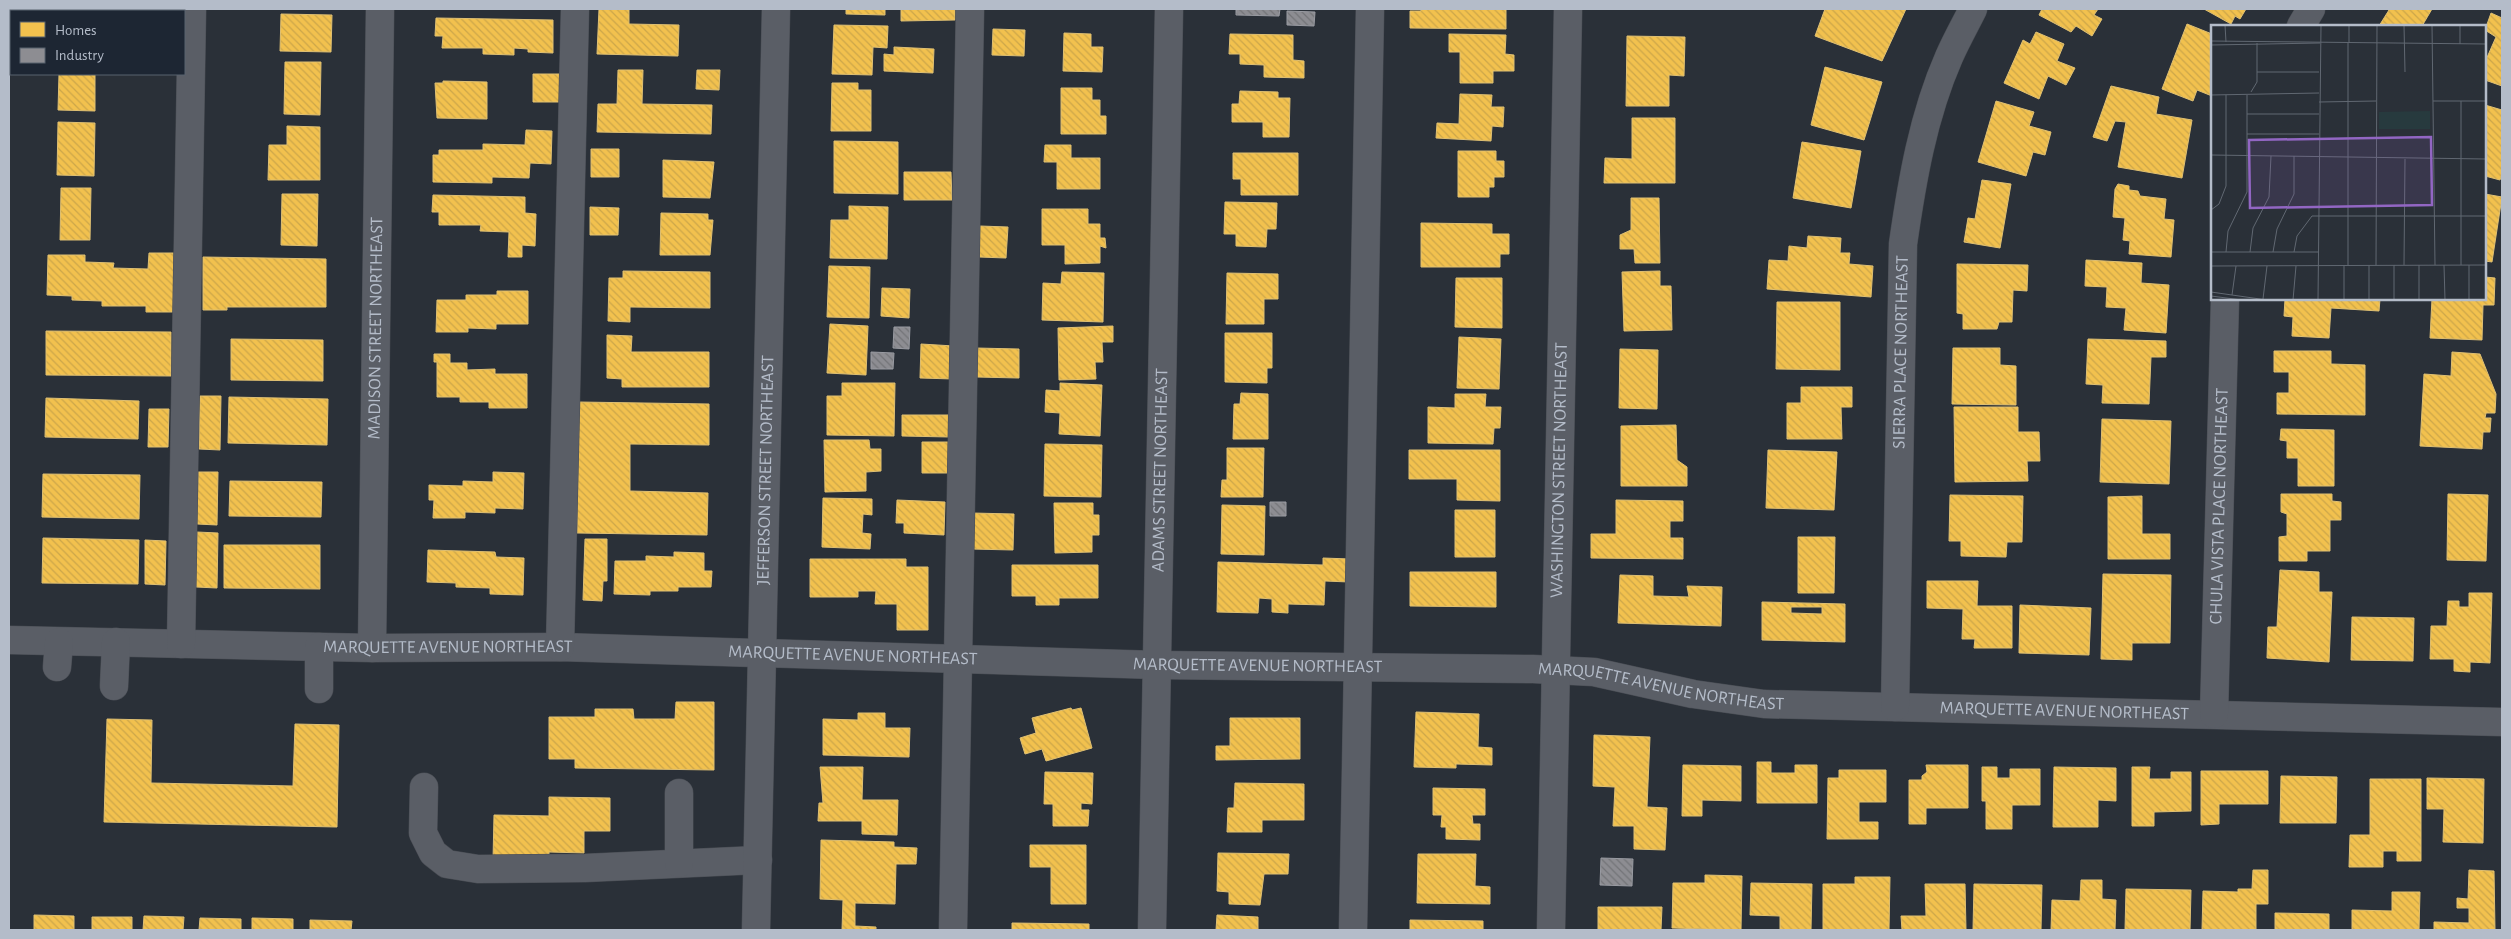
<svg xmlns="http://www.w3.org/2000/svg" width="2511" height="939" font-family="'Alegreya Sans',sans-serif">
  <style>
    .homes { fill: url(#homes-back-hatch); stroke: #dfc073; fill-rule: evenodd }
    .industry { fill: url(#industry-back-hatch); stroke: #999ba2 }
    .lines { fill: none; stroke-linecap: round; stroke-linejoin: round }
    .minor-casing { stroke: #484c53; stroke-width: 29 }
    .minor { stroke: #5a5e66; stroke-width: 28 }
    .labels { text-anchor: middle; dominant-baseline: central; stroke-width: 5; stroke-linejoin: round; paint-order: stroke }
    .street-label { font-size: 18px; fill: #b4bcc9; stroke: #1d2633 }
    .inset-road { fill: none; stroke: #616872; stroke-width: 1 }
    .view { fill: #9266c3; fill-opacity: 0.15; stroke: #9266c3; stroke-width: 2.5 }
    .inset-edge { fill: none; stroke: #b4bcc9; stroke-width: 2.5 }
  </style>
  <defs>
    <pattern id="homes-back-hatch" width="6" height="6" patternUnits="userSpaceOnUse" patternTransform="scale(1.25)"><rect width="6" height="6" fill="#f2c14e"/><path d="M-1 5l2 2M0 0l6 6M5-1l2 2" fill="none" stroke="#cca64a"/></pattern>
    <pattern id="industry-back-hatch" width="6" height="6" patternUnits="userSpaceOnUse" patternTransform="scale(1.25)"><rect width="6" height="6" fill="#8d8d92"/><path d="M-1 5l2 2M0 0l6 6M5-1l2 2" fill="none" stroke="#737478"/></pattern>
  </defs>
  <rect width="100%" height="100%" fill="#2a3038"/>
  <!-- homes -->
  <path class="homes" d="M60,9H100V11H60Z
    M599,9H629V24L679,25L678,56L597,54Z
    M846,9H885V15L846,14Z
    M901,9H955V20L901,21Z
    M1421,9H1506V29L1410,28V11H1421Z
    M1825,9H1906L1882,61L1815,36Z
    M2042,9H2098L2094,15L2102,19L2092,36L2076,26L2071,32L2039,15Z
    M2204,9H2246L2240,19L2235,16L2231,24Z
    M2386,9H2432L2422,26H2379L2389,10Z
    M2491,13L2502,18V86L2485,80V62L2496,37L2485,30Z
    M281,14L332,15L331,52L280,51Z
    M436,18L553,20V53L528,52V49L514,48V55L483,54V48H442L443,36H435Z
    M2187,24L2212,34V96L2197,90L2193,101L2162,89Z
    M834,25L888,26L887,48L873,47L872,75L832,74Z
    M993,29L1025,30L1024,56L992,55Z
    M2036,32L2064,44L2057,61L2075,68L2066,85L2048,76L2039,99L2004,83L2023,40L2030,44Z
    M1064,33L1091,34V47H1103L1102,72L1063,71Z
    M1230,34L1293,35V60L1304,61V78L1264,77V65L1240,64V54H1229Z
    M1449,34L1506,35L1505,54L1514,55V71H1493V83H1460V52H1449Z
    M1627,36L1685,37L1684,76L1669,75V106H1626Z
    M894,47L934,49L933,73L884,71V54L894,55Z
    M285,62H321L320,115L284,114Z
    M1825,67L1882,82L1864,140L1811,125Z
    M618,70H643L642,104L712,105L711,134L597,132L598,104H617Z
    M697,70H720L719,90L696,89Z
    M59,74H95V111L58,110Z
    M533,74H562L561,102H533Z
    M443,81L487,82V119L437,118L435,83H443Z
    M832,83H858V90H871V131H831Z
    M2111,86L2159,97L2156,114L2192,120L2182,178L2118,167L2126,122L2115,121L2107,141L2093,137Z
    M1061,88H1092V100H1100V116H1106V134H1061Z
    M1240,91L1278,92V98H1290L1289,137H1263V122H1232V104H1239Z
    M1460,94L1492,95L1491,107H1504L1503,127L1492,126L1491,141L1436,138L1437,123L1459,124Z
    M1996,101L2034,112L2029,126L2051,132L2045,155L2033,152L2026,176L1978,162Z
    M2485,105L2502,110V173L2500,180L2485,176Z
    M1632,118H1675V183H1604L1605,158L1632,159Z
    M58,122L95,123L94,176L57,175Z
    M287,126L320,127V180H268L269,145H287Z
    M526,130L552,131L551,164L530,163L529,178L492,177V183L433,182V155H439V150H483V144L525,145Z
    M834,141L898,142V194L834,193Z
    M1802,142L1861,151L1851,208L1793,198Z
    M1045,145H1071V158H1100V189H1057V162H1044Z
    M591,149H619V177H591Z
    M1458,151H1496V161H1504V177H1494V187H1489V197H1458Z
    M1233,153H1298V195H1241V179H1233Z
    M663,160L714,162L710,198L663,197Z
    M904,172H951L952,200H904Z
    M1982,180L2011,184L2000,248L1964,242L1968,218L1975,219Z
    M2118,184L2129,186V190L2138,191L2140,196L2166,199L2164,219L2174,220L2171,257L2129,254L2130,241L2123,240L2125,218L2113,217L2115,189Z
    M61,188H91L90,240H60Z
    M282,194H318L317,246L281,245Z
    M2485,194L2502,197L2492,262L2485,261Z
    M433,195L525,197V213L536,214L535,246L522,245V257H508L509,232L480,231L481,225H439V212H432Z
    M1631,198H1659L1660,263H1635L1634,249H1620V235L1631,230Z
    M1225,202L1277,203L1276,229H1267L1266,247L1236,246V234H1224Z
    M849,206L888,207L887,259L830,258L831,220H849Z
    M590,207L619,208L618,235H590Z
    M1042,209H1088V224H1100V238H1105L1106,248L1100,246V263L1065,264V245H1042Z
    M661,213L708,214V220H713L710,255H660Z
    M1421,223L1492,224V234H1509V254H1500V267H1421Z
    M980,226L1008,227L1006,258L979,257Z
    M1808,236L1841,238L1840,253H1850L1849,264L1873,266L1871,297L1767,289L1769,260L1788,261L1789,246L1807,248Z
    M149,253H174L173,312H146V306H102V301L72,300V296L47,295L48,255H85V262L114,263L113,268L148,269Z
    M203,257L326,259V307H227V310H203Z
    M2086,260L2142,263L2141,283L2169,285L2166,333L2124,330L2126,308L2106,307L2107,287L2085,286Z
    M1957,264L2028,265L2027,291L2013,290L2012,322H1999L1997,329H1963V314L1957,313Z
    M829,266L870,267L869,318L827,317Z
    M623,271L710,272V308L630,307V322L608,321L609,278H623Z
    M1660,271V286H1671L1672,330L1624,331L1622,272Z
    M1062,272L1104,273L1103,322L1042,320L1043,283L1061,284Z
    M1227,273L1278,274V299H1264V324H1226Z
    M2485,277L2495,278L2494,305H2483L2482,340L2430,338L2432,299H2485Z
    M1456,278H1502V328L1455,327Z
    M882,288L910,289L909,318L881,316Z
    M497,291H528V324H496V329L468,328V332H436L437,300H466V295H497Z
    M2285,299H2380L2379,311L2331,308L2329,338L2292,336L2293,317L2284,316Z
    M1777,302H1840V370L1776,369Z
    M830,324L868,326L866,375L827,373Z
    M1113,326V342H1102L1103,362H1095L1096,379L1059,380L1058,328Z
    M46,331L171,332V376L46,375Z
    M1225,333H1272V368H1267V383L1225,382Z
    M607,335L632,336L631,352H709V387H622V379L607,378Z
    M1459,337L1501,339L1499,389L1457,388Z
    M231,339L323,340V381L231,380Z
    M2088,339L2166,341V357H2151L2149,404L2102,403L2103,385L2086,384Z
    M921,344L954,346L953,379L920,378Z
    M976,348L1019,349V378L976,377Z
    M1953,348H2000V365L2016,366V405L1952,404Z
    M1620,349L1658,350L1657,409L1619,408Z
    M2274,351H2331V364L2365,365V415L2277,414V393H2289V372H2274Z
    M2452,352L2480,354L2496,394L2495,413H2486L2485,418H2491L2490,432H2483L2482,449L2420,446L2424,374L2451,376Z
    M434,354H450V363H467V370L495,369V374H527V408H489V402H460V397H437V362H434Z
    M842,383H895L894,436L827,435V396H842Z
    M1060,383L1102,385L1100,436L1059,434L1060,413L1045,412L1046,390L1060,391Z
    M1801,387H1852V407H1841L1842,439H1787V403H1801Z
    M1241,393L1268,394V439H1233L1234,404H1240Z
    M1455,394H1486L1485,407H1501L1500,428H1494L1493,444L1428,443V407L1455,408Z
    M200,396H221L220,450L199,449Z
    M229,397L328,399L327,445L228,443Z
    M46,398L139,401L138,439L45,437Z
    M579,402L709,404V445L630,444V491L708,493L707,535L577,533Z
    M1954,407H2018V432H2039L2040,461H2027L2028,481L1955,482Z
    M149,409H169L168,447H148Z
    M902,415H950L949,437L902,436Z
    M2102,419L2171,421L2169,484L2100,482Z
    M1676,425L1677,460L1687,467V486H1621V426Z
    M2281,429L2334,430V486H2298V458H2287V441L2280,440Z
    M824,440H869L870,449H881V471L866,472V491L825,492Z
    M922,442H950V473H922Z
    M1045,444L1102,445L1101,497L1044,496Z
    M1227,448H1264L1263,497H1221L1222,480H1227Z
    M1409,450H1500V501L1457,500V479H1409Z
    M1768,450L1837,452L1834,510L1766,508Z
    M198,472H218L217,525L197,524Z
    M493,472L524,473L523,509L495,508V513L465,512V518H433L434,500H429V485L463,486V481L493,482Z
    M43,474L140,475L139,519L42,517Z
    M230,481L322,482L321,517L229,516Z
    M2281,494H2332V501L2341,502V520H2330V551H2307V561H2279V537L2287,536V514L2281,512Z
    M2448,494L2488,495L2486,561L2447,560Z
    M1950,495L2023,496L2022,542H2007L2006,557L1961,556V541H1949Z
    M2142,496V534H2170V559H2108V497Z
    M823,498L872,499V515L863,514L862,533L871,534L870,549L822,547Z
    M897,500L945,502L944,535L904,533V523H896Z
    M1616,500L1683,501V521H1670V538H1683V559L1591,558V534H1616Z
    M1054,503H1093V515H1099V535H1092V552L1055,553Z
    M1222,505L1265,506L1264,555L1221,554Z
    M1455,510H1495V557H1455Z
    M972,513L1014,514L1013,550L971,549Z
    M197,532L218,533L217,588L196,587Z
    M1798,537H1835L1834,593H1798Z
    M43,538L139,540L138,584L42,583Z
    M585,539H607V581H603L602,601L583,600Z
    M145,540L166,541L165,585L145,584Z
    M224,545H320V589L224,588Z
    M428,550L495,552L496,557L524,558L523,595L490,594V588L456,587V583L427,582Z
    M674,552L704,553V571H712L711,587H678V591H650V595L614,594L615,561H646V556L674,557Z
    M1323,558L1350,559L1349,582L1325,581L1324,605L1288,604V613L1272,612V599L1259,598L1258,613L1217,612L1218,562L1323,565Z
    M810,559H906V567H928V630H897V604H875L876,591H858V597H810Z
    M1012,565H1098V598H1059V605H1036V596H1012Z
    M2280,570L2319,572V592H2332L2329,662L2267,658L2268,627H2277Z
    M1410,572H1496V607L1410,606Z
    M2103,574L2171,575L2170,643H2132V660L2101,659Z
    M1620,575L1653,576V596L1689,597L1687,586L1722,587L1721,626L1618,623Z
    M1927,581H1978L1977,606H2012V648H1974L1975,639H1962L1963,609L1927,608Z
    M2469,593H2492L2490,663L2470,662V672L2454,671V659H2430L2431,626H2447L2448,601H2459V607H2469Z
    M1762,602L1845,604V642L1762,640ZM1791,607H1822V614L1791,613Z
    M2020,605L2091,608L2089,655L2019,653Z
    M2352,617L2414,618L2413,661L2351,660Z
    M676,702H714V770L575,768V759H549V717H595V709H633L634,719H675Z
    M1071,708L1072,710L1081,708L1092,748L1046,761L1042,749L1025,754L1020,738L1036,733L1032,718Z
    M1416,712L1479,714L1478,747L1492,748V765L1456,764V768L1414,767Z
    M858,713H885V728H910L909,757L823,755V719L858,720Z
    M1230,718H1300V759L1216,760V746H1230Z
    M107,719L152,720L151,783L293,786L295,724L339,725L337,827L104,822Z
    M1594,735L1650,737L1647,807L1667,808L1665,850L1634,849V826H1613L1615,787L1593,786Z
    M1757,762H1771V773H1795V765H1817V803H1757Z
    M1683,765L1741,766V801L1702,800V816H1682Z
    M1926,765H1968V808H1926V824H1909V780H1922V776L1927,772Z
    M820,767H863L862,800H898L897,835L862,834V821H818L819,803H823Z
    M1982,767H1997V778H2010V769H2040V805H2012V829H1986V801H1982Z
    M2054,767L2116,768V801L2098,800V827H2053Z
    M2132,767H2150L2149,779H2171V772H2191V811L2154,812V826H2132Z
    M1839,770H1886V802H1859V822H1878V839H1827L1828,778H1839Z
    M2201,771H2268V804H2219V824L2201,825Z
    M1045,772L1093,773L1092,804L1081,803V810H1089L1088,826H1053V804H1044Z
    M2281,776L2337,777L2336,823H2280Z
    M2427,778L2484,779L2483,843L2443,842L2444,809H2427Z
    M2370,779H2421V861H2397V851H2383V867H2349L2350,835H2370Z
    M1235,783L1304,784V820H1262V832H1227L1228,808H1234Z
    M1433,788L1485,789V815H1472L1473,824H1480V840L1446,839V827H1441L1442,815H1433Z
    M549,797L610,798V831H584V853L549,852V861L493,860L494,815L549,816Z
    M821,840L894,842V847L917,848L916,864H896L895,904L855,903V926L876,927V930H842L843,900L820,899Z
    M1030,845H1086V904H1051V867H1030Z
    M1218,853L1289,854L1288,874H1264L1260,905L1229,904V892L1217,891Z
    M1418,854H1476L1475,886L1490,887V904L1417,903Z
    M2253,870H2268V904H2256V930H2202L2203,891L2238,892V889H2252Z
    M2469,870L2494,871L2495,930H2434V922L2469,923V908H2457V898L2468,899Z
    M1705,875L1742,876L1741,930L1672,928L1673,883H1705Z
    M1855,877H1890L1889,930H1823V884H1855Z
    M2081,880H2102V899L2116,900L2115,930H2051L2052,900L2080,901Z
    M1751,883L1812,884L1811,930H1780V916L1750,915Z
    M1925,884H1965L1966,930H1902L1901,916H1926Z
    M1974,884L2042,885L2041,930H1973Z
    M2126,889L2191,890L2190,930H2125Z
    M2392,892H2420L2419,930H2352V910L2392,911Z
    M1598,907H1662L1661,930H1598Z
    M2275,913L2329,914V930H2275Z
    M34,915L74,916V930H34Z
    M1217,915L1258,917V930H1216Z
    M144,916L184,917L183,930H143Z
    M92,917H132V930H92Z
    M200,918L241,919V930H199Z
    M252,918L293,919V930H252Z
    M310,920L352,921L351,930H310Z
    M1410,920L1483,921V930H1410Z
    M1012,923L1089,924V930H1012Z"/>
  <!-- industry -->
  <path class="industry" d="M1236,9H1280L1279,16L1236,15Z
    M1287,11L1315,12L1314,26L1287,25Z
    M894,327H910L909,349L893,348Z
    M871,352L894,353L893,369H871Z
    M1270,502H1286V516H1270Z
    M1601,858L1633,859L1632,886L1600,885Z"/>
  <g class="lines">
    <defs>
      <g id="minor">
        <path d="M2301,26L2311,9"/>
        <path id="s1" d="M9,640L372,648L560,647L1157,665L1533,669L1594,672L1693,694L1764,704L2502,722"/>
        <path d="M181,644L192,9"/>
        <path d="M319,647V689"/>
        <path d="M560,647L575,9"/>
        <path id="s2" d="M372,648L380,9"/>
        <path d="M57,667L59,642"/>
        <path d="M114,686L116,642"/>
        <path id="s3" d="M1895,707L1903,244C1912,181 1923,116 1949,57C1956,41 1965,25 1973,9"/>
        <path id="s4" d="M2214,714L2225,299"/>
        <path d="M424,787L423,833L433,853L447,864L478,869L585,868L758,860"/>
        <path d="M679,863V793"/>
        <path id="s5" d="M756,930L776,9"/>
        <path d="M953,930L970,9"/>
        <path id="s6" d="M1152,930L1169,9"/>
        <path d="M1353,930L1370,9"/>
        <path id="s7" d="M1551,930L1568,9"/>
      </g>
    </defs>
    <!-- minor casing -->
    <use href="#minor" class="minor-casing"/>
    <!-- minor -->
    <use href="#minor" class="minor"/>
  </g>
  <g class="labels">
    <!-- street labels -->
    <g class="street-label">
      <text stroke="none"><textPath href="#s2" startOffset="320">MADISON STREET NORTHEAST</textPath></text>
      <text stroke="none"><textPath href="#s3" startOffset="355">SIERRA PLACE NORTHEAST</textPath></text>
      <text stroke="none"><textPath href="#s6" startOffset="460">ADAMS STREET NORTHEAST</textPath></text>
      <text stroke="none"><textPath href="#s7" startOffset="460">WASHINGTON STREET NORTHEAST</textPath></text>
      <text stroke="none"><textPath href="#s5" startOffset="460">JEFFERSON STREET NORTHEAST</textPath></text>
      <text stroke="none"><textPath href="#s4" startOffset="208">CHULA VISTA PLACE NORTHEAST</textPath></text>
      <text stroke="none"><textPath href="#s1" startOffset="439">MARQUETTE AVENUE NORTHEAST</textPath></text>
      <text stroke="none"><textPath href="#s1" startOffset="844">MARQUETTE AVENUE NORTHEAST</textPath></text>
      <text stroke="none"><textPath href="#s1" startOffset="1249">MARQUETTE AVENUE NORTHEAST</textPath></text>
      <text stroke="none"><textPath href="#s1" startOffset="1654">MARQUETTE AVENUE NORTHEAST</textPath></text>
      <text stroke="none"><textPath href="#s1" startOffset="2059">MARQUETTE AVENUE NORTHEAST</textPath></text>
    </g>
  </g>
  <!-- overview -->
  <g transform="translate(2211 25)">
    <rect width="275" height="275" fill="#2a3038"/>
    <path d="M219,86V104H168V87Z" fill="#273a3e"/>
    <path class="inset-road" d="M14,0L15,17M193,0L194,47M221,0L224,240M249,0V19M0,16L275,19M138,18V0M0,20L109,18M46,47H108M40,67L46,57V18M0,70L108,68M222,76H275M108,77L165,76M36,89H108M36,109H108M0,130L275,134M0,185L8,179L15,161V70M0,227H108M15,227L17,206L36,167V70M39,227L42,203L58,172L60,131M62,227L66,204L83,169V131M83,227L86,211L101,191H275M137,240V18M165,240L166,0M183,240V275M193,240L194,134M208,240V275M233,240L234,275M250,240V76M0,241L275,240M0,267L56,275M21,270L25,241M0,271L31,275M52,274L56,241M82,275L85,241M107,275L110,0M133,275V240M158,275V240M258,275V240"/>
    <path class="view" d="M220,112L221,180L39,183L38,115Z"/>
    <rect width="275" height="275" class="inset-edge"/>
  </g>
  <!-- border -->
  <rect width="2511" height="939" fill="none" stroke="#b4bcc9" stroke-width="20"/>
  <!-- legend -->
  <rect x="10" y="10" width="175" height="65" fill="#1d2633" stroke="#59626f"/>
  <rect x="20" y="22" width="25" height="15" fill="#f2c14e" stroke="#59626f"/>
  <text x="55" y="35" font-size="15" fill="#b4bcc9">Homes</text>
  <rect x="20" y="48" width="25" height="15" fill="#8d8d92" stroke="#59626f"/>
  <text x="55" y="60" font-size="15" fill="#b4bcc9">Industry</text>
</svg>
